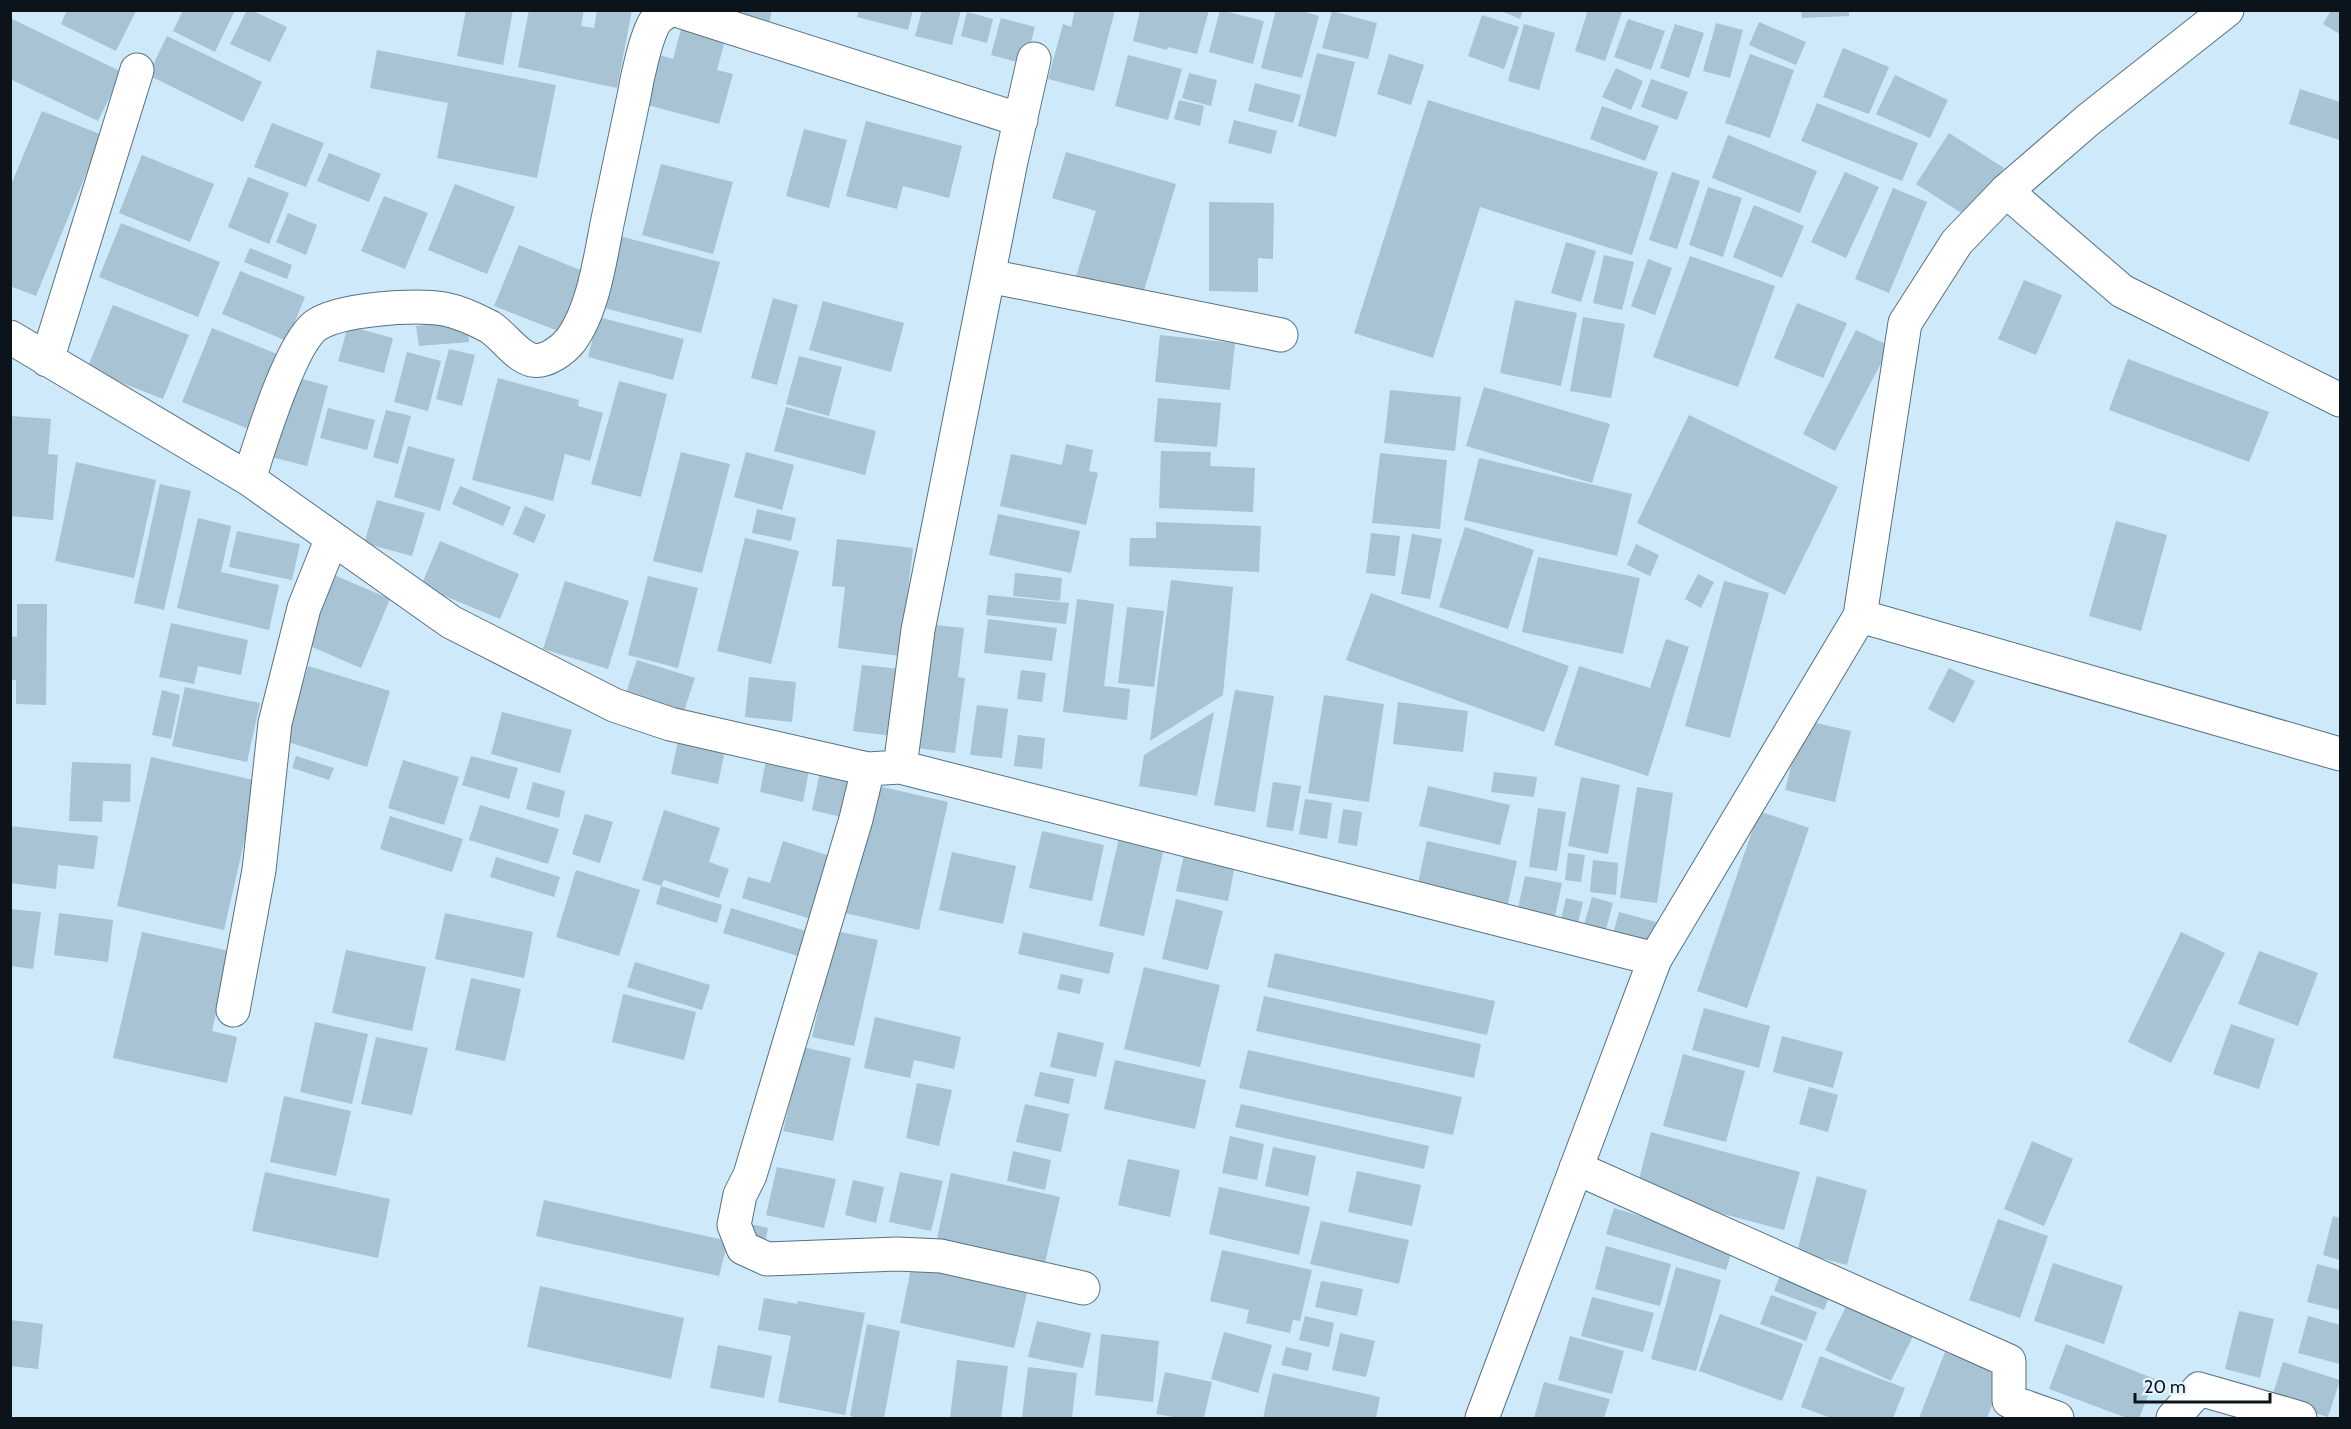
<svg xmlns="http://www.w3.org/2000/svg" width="2351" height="1429" font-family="Cabin,sans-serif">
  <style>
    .building { fill: #a7c3d4 }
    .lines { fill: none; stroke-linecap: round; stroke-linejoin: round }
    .street-casing { stroke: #587281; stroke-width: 35 }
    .secondary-casing { stroke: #587281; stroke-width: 35 }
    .street { stroke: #fff; stroke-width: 33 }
    .secondary { stroke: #fff; stroke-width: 33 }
  </style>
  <rect width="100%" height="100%" fill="#cde9fa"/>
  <!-- building -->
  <path class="building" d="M67,10H135L136,11L116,51L61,24Z
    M183,10H235L215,52L173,31Z
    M247,10H251L287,27L270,62L230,44Z
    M466,10H513L503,65L457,56Z
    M529,10H584L581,26L594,28L597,10H632L617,88L518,67Z
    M719,10H772L769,24Z
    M859,10H913L908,30L857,17Z
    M922,10H961L952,45L915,36Z
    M1075,10H1115L1094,91L1048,79L1063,24L1071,27Z
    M1140,10H1209L1197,54L1168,47L1167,50L1133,41Z
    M1220,10L1264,21L1253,64L1209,52Z
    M1276,10H1299L1319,16L1302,78L1261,68Z
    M1499,10H1523L1520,19Z
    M1588,10L1622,12L1605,61L1575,51Z
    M1801,10H1849V16L1802,18Z
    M2331,10H2340V34L2323,24Z
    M1332,11L1377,23L1368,59L1322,48Z
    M967,12L993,19L987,43L961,36Z
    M1482,15L1519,27L1504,69L1468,56Z
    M10,18L122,72L98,121L10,79Z
    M1001,18L1035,27L1025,64L991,55Z
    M1628,19L1665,31L1651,70L1614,57Z
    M683,22L727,33L717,70L733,74L719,124L640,103L653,53L673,59Z
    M1759,22L1806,42L1796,65L1749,45Z
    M1716,23L1743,30L1730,78L1703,71Z
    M1524,24L1555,33L1539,90L1508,81Z
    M1675,24L1704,33L1689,78L1660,68Z
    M167,36L262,82L243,122L148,75Z
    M1843,48L1889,67L1869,114L1823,97Z
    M377,50L556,85L537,178L437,158L448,103L370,88Z
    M1317,53L1355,62L1336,137L1298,126Z
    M1389,54L1424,65L1411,105L1377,94Z
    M1750,54L1794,70L1770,138L1725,123Z
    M1128,55L1182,69L1168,120L1115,106Z
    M1616,68L1643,81L1631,110L1602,97Z
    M1189,73L1217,80L1211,106L1182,98Z
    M1895,75L1948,100L1930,138L1876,114Z
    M1651,79L1688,92L1677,120L1641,107Z
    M1255,83L1301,95L1293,123L1248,111Z
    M2300,89L2340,102V140L2289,124Z
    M1179,100L1204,106L1200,126L1174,119Z
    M1428,100L1658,172L1632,255L1480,207L1433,358L1354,333Z
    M1817,103L1918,143L1902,181L1801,141Z
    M1602,106L1659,126L1645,161L1590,139Z
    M42,111L102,135L36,296L10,286V187Z
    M1234,120L1277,131L1271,154L1228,143Z
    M866,121L962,146L949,198L903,186L897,209L846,196Z
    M272,123L324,143L306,187L254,167Z
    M804,129L847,140L829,208L786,196Z
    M1949,133L2004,168L1971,219L1916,184Z
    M1728,135L1817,171L1800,213L1712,178Z
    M1066,152L1176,184L1142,297L1076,277L1096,211L1052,198Z
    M329,153L381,174L369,202L317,181Z
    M142,155L214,184L190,242L119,213Z
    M661,164L733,182L713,254L642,235Z
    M1672,172L1700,181L1677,249L1649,240Z
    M1845,172L1879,187L1846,258L1811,242Z
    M248,177L289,193L269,244L228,227Z
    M455,184L515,207L487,274L428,250Z
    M1708,187L1742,198L1723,257L1689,245Z
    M1893,188L1927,202L1889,293L1855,279Z
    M384,196L428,213L405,269L361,251Z
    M1209,202L1274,203L1273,259L1258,258V292L1209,291Z
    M1754,205L1804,226L1782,278L1733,257Z
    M288,213L317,225L306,255L276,242Z
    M121,223L220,262L198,317L99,277Z
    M619,236L720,262L701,333L600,307Z
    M1566,242L1596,251L1581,302L1551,293Z
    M519,245L585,272L561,332L494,306Z
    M250,248L292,265L287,279L244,262Z
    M1604,255L1634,262L1622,310L1593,303Z
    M1690,256L1775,286L1738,387L1653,357Z
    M1648,259L1672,268L1655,315L1631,306Z
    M240,271L305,297L287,341L222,314Z
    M2024,280L2062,295L2036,355L1998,339Z
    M773,298L798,305L777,385L751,378Z
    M1515,300L1577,313L1561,386L1500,373Z
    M823,301L904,323L891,372L809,350Z
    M1797,303L1847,323L1823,378L1774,358Z
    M113,305L189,335L163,399L87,369Z
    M598,317L684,339L673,380L588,357Z
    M1583,317L1625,324L1611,398L1570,391Z
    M468,321L469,342L419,346L416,326Z
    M348,326L393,338L384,373L338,361Z
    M212,328L287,358L256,432L182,402Z
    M1856,330L1890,346L1835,451L1803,434Z
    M1160,335L1235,343L1230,390L1155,382Z
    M449,349L475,355L462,406L436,399Z
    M407,352L441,361L428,411L394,402Z
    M799,356L842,367L829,416L786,404Z
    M2128,359L2269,412L2249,462L2109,410Z
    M288,375L328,386L307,466L267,456Z
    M498,378L579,400L578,406L603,413L590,461L565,454L553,501L472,480Z
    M619,381L667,394L641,497L591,484Z
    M1484,387L1610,424L1592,483L1466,446Z
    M1390,390L1461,397L1455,451L1384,443Z
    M1158,398L1221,403L1217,447L1154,442Z
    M786,407L876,431L865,475L774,451Z
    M328,408L375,420L367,450L320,438Z
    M386,410L411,416L398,464L373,457Z
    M1689,415L1838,487L1785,595L1637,523Z
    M10,416L51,419L48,454L58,455L53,520L10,516Z
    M1066,444L1093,450L1089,471L1098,473L1086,525L1000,506L1011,454L1062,465Z
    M408,446L455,459L440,511L394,497Z
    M1161,451L1211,452L1210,466L1255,468L1253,512L1159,508Z
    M681,452L730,464L702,573L653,561Z
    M746,452L794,465L782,510L734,497Z
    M1380,453L1447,460L1440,529L1372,523Z
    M1479,458L1632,494L1617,556L1464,520Z
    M76,462L156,480L134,578L55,561Z
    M160,484L191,491L164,610L134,603Z
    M460,486L511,507L503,526L452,504Z
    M377,500L425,513L412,556L364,543Z
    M525,506L546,515L534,543L513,534Z
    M757,509L796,518L791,541L752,533Z
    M998,514L1080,531L1071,573L989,555Z
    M198,518L231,526L221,572L279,585L269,630L177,608Z
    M2116,521L2167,535L2141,631L2089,616Z
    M1156,522L1261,526L1259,572L1129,566L1130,538H1156Z
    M1465,527L1534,550L1508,629L1439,607Z
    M237,531L300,544L292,580L229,567Z
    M1371,533L1400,536L1395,576L1366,573Z
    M1412,534L1442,539L1430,599L1401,594Z
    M745,538L799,551L771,664L717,651Z
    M837,539L913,548L900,656L838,648L845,587L832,586Z
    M440,541L519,574L500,619L421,586Z
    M1636,544L1659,555L1650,576L1627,565Z
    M1538,557L1640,578L1623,654L1522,632Z
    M1015,573L1062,578L1060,601L1013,596Z
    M1698,574L1714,582L1701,608L1685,599Z
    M334,575L390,599L361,668L305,644Z
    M648,576L698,588L678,668L628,655Z
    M1171,580L1233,587L1223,695L1150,741Z
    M565,581L629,601L608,669L543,649Z
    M1724,581L1769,593L1730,738L1685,726Z
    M1371,593L1569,666L1544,732L1346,660Z
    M988,595L1069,603L1066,624L986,615Z
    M1077,599L1114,604L1104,686L1130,689L1127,720L1063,712Z
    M17,604H47L46,705L16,704V680H10V636L17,637Z
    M1127,607L1164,611L1154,687L1118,683Z
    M988,619L1057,628L1052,661L984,653Z
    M171,623L248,640L241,675L198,666L194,684L159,677Z
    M926,624L964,628L958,677L965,678L955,753L909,747Z
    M1666,639L1689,647L1648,776L1554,745L1579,666L1650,688Z
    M637,660L695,678L684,711L626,693Z
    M862,665L909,670L901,737L853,731Z
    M308,666L390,691L367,767L285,741Z
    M1949,668L1975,681L1954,723L1928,709Z
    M1021,670L1046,673L1042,702L1017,699Z
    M749,677L796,682L792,722L745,717Z
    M185,687L260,703L247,762L172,746Z
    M162,690L180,695L171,739L152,735Z
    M1235,690L1274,696L1255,812L1214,805Z
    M1324,695L1384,704L1369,802L1308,793Z
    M1398,702L1468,711L1463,752L1393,744Z
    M977,705L1008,709L1002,758L970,755Z
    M502,712L572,730L560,773L491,754Z
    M1214,712L1197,796L1139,786L1144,755Z
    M1803,720L1851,731L1835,802L1785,790Z
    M1018,735L1045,738L1042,769L1014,766Z
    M678,741L725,750L718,784L671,774Z
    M296,756L334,768L329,780L292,768Z
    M471,756L518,768L509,799L462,785Z
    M151,757L258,781L224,930L117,906Z
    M403,760L459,777L444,825L388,808Z
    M766,760L809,770L803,802L760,792Z
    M72,762L131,764L130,802L103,801L102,822L69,821Z
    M820,772L859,781L850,819L812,810Z
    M1494,772L1537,777L1534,797L1491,792Z
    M1581,777L1620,785L1608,854L1568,846Z
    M533,782L565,791L559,818L526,809Z
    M1273,782L1301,786L1293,831L1266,827Z
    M874,785L948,802L919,930L845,913Z
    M1428,786L1510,805L1500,845L1419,826Z
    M1637,787L1673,793L1657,903L1620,898Z
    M1305,799L1332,803L1327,839L1299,834Z
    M480,805L559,829L548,864L469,840Z
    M1538,808L1566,812L1557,871L1529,867Z
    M1343,809L1362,812L1357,846L1338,843Z
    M664,810L720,828L709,862L729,869L719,898L664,880L661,886L642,880Z
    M1759,811L1809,828L1747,1008L1697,991Z
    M585,814L613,822L600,863L572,854Z
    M390,816L463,839L452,872L380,849Z
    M10,826L98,836L94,869L58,865L56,889L10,883Z
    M1042,831L1104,845L1092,901L1029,888Z
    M1119,838L1164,848L1144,936L1099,926Z
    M783,841L830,856L811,919L742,898L748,877L770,883Z
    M1427,841L1517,861L1505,918L1415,898Z
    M1185,850L1236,860L1228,901L1176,891Z
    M952,852L1016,866L1003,924L939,910Z
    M1568,853L1585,855L1581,882L1565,880Z
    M496,857L560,877L554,897L490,877Z
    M1593,860L1618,863L1616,895L1590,892Z
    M576,870L640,890L619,956L556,937Z
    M1525,876L1562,883L1552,930L1515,922Z
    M661,886L722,905L717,923L656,904Z
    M1592,897L1613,903L1603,941L1581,935Z
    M1566,898L1583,902L1575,936L1558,932Z
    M1176,899L1223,911L1208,970L1162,959Z
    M731,908L809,932L801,957L723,933Z
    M10,909L41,912L33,969L10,966Z
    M1619,912L1656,922L1650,944L1613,934Z
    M59,913L113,920L108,962L54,955Z
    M445,913L533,932L524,978L435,959Z
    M836,931L878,940L854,1046L812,1037Z
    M142,932L230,951L212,1031L237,1037L227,1083L113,1058Z
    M1023,932L1114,953L1109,974L1018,954Z
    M2181,932L2225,953L2171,1063L2128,1042Z
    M346,950L426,967L412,1031L332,1013Z
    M2259,951L2318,973L2298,1026L2238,1004Z
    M1275,953L1495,1001L1487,1035L1267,987Z
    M635,962L710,985L702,1010L627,987Z
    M1144,967L1220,985L1200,1067L1124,1049Z
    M1061,974L1083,979L1080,994L1057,989Z
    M471,978L521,989L505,1061L455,1050Z
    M623,994L696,1012L684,1060L612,1042Z
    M1264,996L1481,1044L1474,1078L1256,1031Z
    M1704,1008L1770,1026L1759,1068L1692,1050Z
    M875,1017L961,1037L954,1069L914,1060L910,1078L864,1068Z
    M315,1022L368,1034L352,1104L300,1092Z
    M2231,1024L2275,1039L2259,1089L2213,1074Z
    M1058,1032L1104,1043L1096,1077L1050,1067Z
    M1782,1036L1843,1052L1833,1088L1773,1072Z
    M376,1037L428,1048L412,1115L361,1104Z
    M803,1047L851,1058L833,1141L783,1131Z
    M1248,1050L1462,1097L1453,1135L1239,1088Z
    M1683,1054L1745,1071L1726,1142L1663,1126Z
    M1115,1060L1206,1080L1195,1129L1104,1109Z
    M1040,1072L1074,1079L1069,1104L1034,1096Z
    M917,1083L952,1090L939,1146L906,1138Z
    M1809,1087L1838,1095L1828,1132L1799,1124Z
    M284,1096L351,1111L336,1176L270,1162Z
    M1025,1104L1069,1114L1061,1152L1016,1142Z
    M1241,1104L1429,1146L1424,1169L1235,1127Z
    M1651,1132L1800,1172L1784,1230L1636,1191Z
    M1230,1136L1264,1144L1257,1180L1222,1173Z
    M2032,1141L2073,1159L2044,1226L2004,1209Z
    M1273,1147L1316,1156L1308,1196L1265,1186Z
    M1013,1151L1051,1160L1045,1190L1007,1181Z
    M1128,1159L1180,1170L1170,1217L1118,1205Z
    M777,1167L836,1179L824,1228L766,1215Z
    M1357,1171L1421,1185L1412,1226L1348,1212Z
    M265,1172L390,1199L378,1258L252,1231Z
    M900,1172L943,1181L931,1231L889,1222Z
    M951,1173L1060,1197L1045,1263L937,1239Z
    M1817,1176L1867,1190L1847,1265L1797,1252Z
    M853,1180L884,1187L876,1223L845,1215Z
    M1219,1187L1310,1207L1299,1255L1209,1234Z
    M544,1200L728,1241L719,1276L536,1236Z
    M1614,1208L1734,1245L1726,1270L1606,1234Z
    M2333,1216L2340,1218V1260L2323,1255Z
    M1998,1219L2048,1236L2020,1318L1969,1300Z
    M1321,1221L1409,1240L1399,1284L1310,1264Z
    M750,1224L768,1228L764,1247L746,1243Z
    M1606,1246L1671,1264L1660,1306L1595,1289Z
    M1222,1250L1312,1270L1300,1321L1293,1320L1290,1333L1246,1323L1249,1310L1210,1301Z
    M2053,1263L2123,1286L2104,1344L2034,1321Z
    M912,1264L1028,1289L1014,1348L900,1323Z
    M2317,1264L2340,1270V1310L2307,1302Z
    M1676,1267L1721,1280L1696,1371L1651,1359Z
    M1782,1270L1832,1289L1824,1310L1774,1291Z
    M1321,1281L1363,1289L1357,1316L1315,1307Z
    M540,1286L684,1318L671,1379L527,1347Z
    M1771,1295L1817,1312L1806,1341L1760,1324Z
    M1592,1297L1654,1313L1643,1352L1581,1336Z
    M764,1298L797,1304L798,1301L865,1313L845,1415L778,1402L791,1336L758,1330Z
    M1848,1302L1914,1334L1891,1381L1825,1350Z
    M2239,1311L2274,1319L2260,1378L2225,1369Z
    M1720,1314L1803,1344L1782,1401L1699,1371Z
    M1305,1316L1334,1323L1329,1347L1299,1340Z
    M2308,1316L2340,1325V1364L2298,1353Z
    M10,1320L43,1324L38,1369L10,1366Z
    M1037,1321L1091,1333L1083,1368L1028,1357Z
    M867,1324L900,1331L884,1418H860L850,1416Z
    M1224,1332L1272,1345L1258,1393L1211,1379Z
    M1340,1333L1375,1341L1366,1377L1332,1370Z
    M1101,1334L1159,1341L1153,1402L1095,1395Z
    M1570,1336L1624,1351L1612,1394L1558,1380Z
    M2066,1344L2155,1379L2139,1418H2127L2049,1389Z
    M718,1345L772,1356L764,1398L710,1388Z
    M1286,1347L1312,1353L1308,1371L1281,1365Z
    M1945,1352L2004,1375L1987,1418H1919Z
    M1820,1356L1905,1388L1893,1418H1831L1801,1407Z
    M957,1360L1008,1366L1001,1418H950Z
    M2283,1362L2340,1380L2328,1417L2271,1400Z
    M1028,1367L1077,1373L1072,1418H1022Z
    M1165,1372L1212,1382L1204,1418H1180L1156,1414Z
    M1273,1373L1380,1397L1376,1418H1263Z
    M1544,1382L1610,1399L1604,1418H1534Z"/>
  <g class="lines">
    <defs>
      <path id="street" d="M676,10L1021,120
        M2006,191L2122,291L2340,400
        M989,276L1281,335
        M10,337L249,479L451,622L614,705L670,724L868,769L900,767L1655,959
        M47,360L137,70
        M249,479C260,445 289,347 315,326C338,309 415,304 444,309C460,312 475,319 490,327C504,336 516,356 532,360C546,363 563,350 571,340C593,310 600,260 607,224C616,181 625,138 634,96C637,78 646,36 655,22C658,17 664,14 669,10
        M1860,616L2340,754
        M900,767L918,630L1011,161L1034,59
        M868,769L856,819L750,1175L740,1195L734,1225L743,1248L767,1259L897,1254L941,1256L1083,1288
        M233,1010L259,870L275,723L304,608L332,538
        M1576,1168L2009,1361V1401L2057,1418
        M2173,1418L2199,1389L2300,1418"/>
      <path id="secondary" d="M1482,1418L1655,959L1860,616L1905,323L1957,242L2006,191L2088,120L2227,10"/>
    </defs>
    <!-- street casing -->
    <use href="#street" class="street-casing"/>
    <!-- secondary casing -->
    <use href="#secondary" class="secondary-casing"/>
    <!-- street -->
    <use href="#street" class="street"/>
    <!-- secondary -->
    <use href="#secondary" class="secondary"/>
  </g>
  <!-- border -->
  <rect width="2351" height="1429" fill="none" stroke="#0a141a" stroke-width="24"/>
  <!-- scale -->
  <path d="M2135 1393v9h135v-9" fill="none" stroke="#0a141a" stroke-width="3"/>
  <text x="2144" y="1393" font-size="18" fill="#0a141a" stroke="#e3f4ff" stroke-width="4.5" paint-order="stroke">20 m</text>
</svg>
